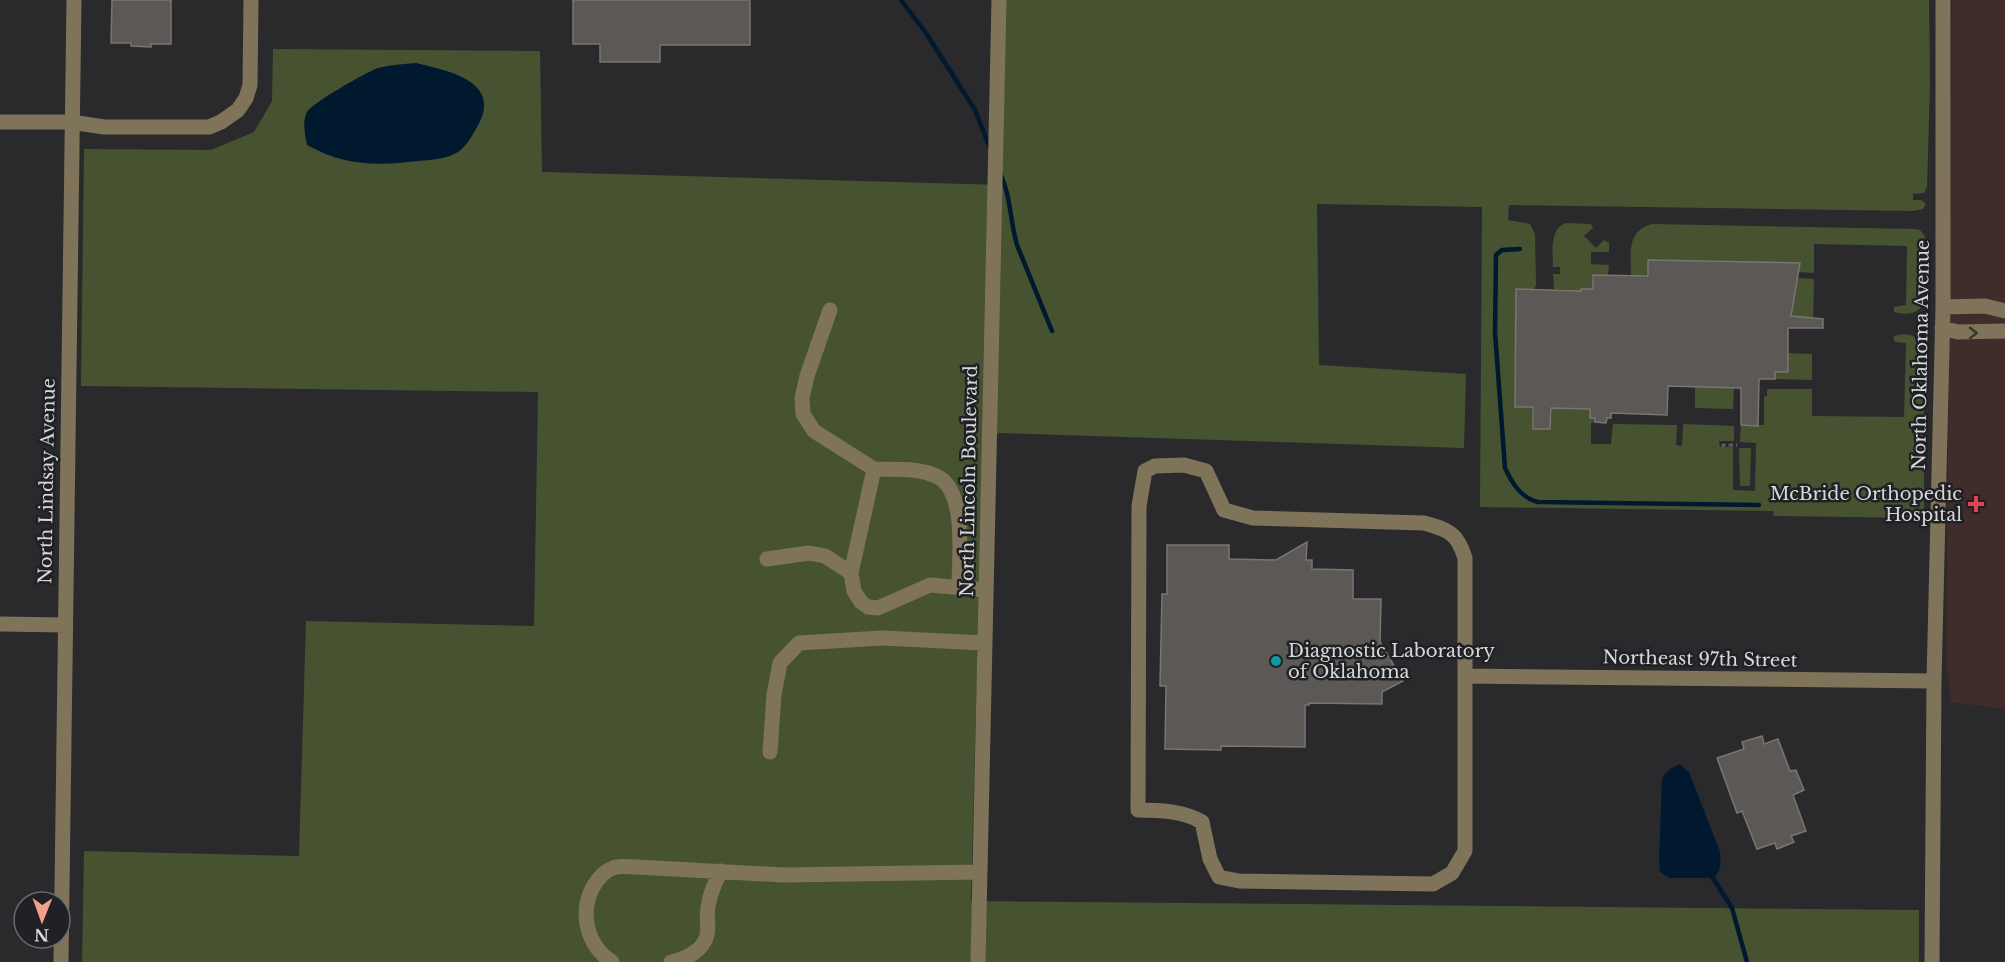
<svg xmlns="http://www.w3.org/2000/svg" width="2005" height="962" font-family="'Libre Baskerville',serif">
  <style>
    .medical { fill: #402c2b }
    .green { fill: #475330 }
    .water { fill: #00192e }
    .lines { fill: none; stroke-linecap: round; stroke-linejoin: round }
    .stream { stroke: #00192e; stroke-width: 4.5 }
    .building { fill: #5b5855; stroke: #787572; stroke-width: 1.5 }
    .path { stroke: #5e5e61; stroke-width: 3; stroke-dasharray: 4.5 3; stroke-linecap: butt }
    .minor { stroke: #7f745a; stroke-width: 15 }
    .oneway { stroke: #383632 }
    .health-dot { fill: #e0444e; stroke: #202124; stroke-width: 2 }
    .culture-dot { fill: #0f9aa8; stroke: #202124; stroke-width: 2 }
    .labels { text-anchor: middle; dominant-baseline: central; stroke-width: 5; stroke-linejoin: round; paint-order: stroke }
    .street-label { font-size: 18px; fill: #d7d8da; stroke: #202124 }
    .poi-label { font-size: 18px; fill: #d7d8da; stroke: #202124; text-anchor: end }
  </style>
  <rect width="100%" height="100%" fill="#2a2a2d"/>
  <!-- medical -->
  <path class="medical" d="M1952,0H2005V709L1951,702L1946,657Z"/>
  <!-- green -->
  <path class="green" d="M1004,0H1929L1930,82L1927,187L1924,193L1913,194V200H1921L1926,204L1923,209L1913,211L1509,205L1508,220L1530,224L1535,234L1536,285L1534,290L1516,407H1532L1533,429H1550L1552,408L1590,395V418H1595V422L1591,423V444H1611L1613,424L1677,425L1676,445L1682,446L1683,424L1734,426V441H1719L1720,447H1733V490L1755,491L1756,443L1740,442L1741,425H1764V397L1767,396V389H1812V416L1904,417L1906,343L1895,342L1893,337C1905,331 1919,335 1924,348V518L1774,516L1773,511L1480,507L1482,207L1317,204L1319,365L1466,374L1464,448L999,433L983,445L971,901L1919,910V962H82L84,851L299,856L306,621L534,626L538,392L81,386L84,149L211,150L254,132L272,101L273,49L540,51L542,172L1002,185Z
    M1566,223L1591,224L1593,228L1584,236L1596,248L1604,240L1609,243V252H1591V264L1609,265L1608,275H1592L1593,289H1581L1583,316L1571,314V290L1554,289L1553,274H1560V267H1553C1553,252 1549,229 1566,223Z
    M1652,224L1916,229L1920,230L1925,236L1924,302C1919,315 1906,315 1894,312V307L1906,305L1907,246L1814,244V273L1798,272L1799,263L1648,260V276H1631C1631,254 1626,231 1652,224Z
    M1797,278L1814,279L1813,328L1810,318L1791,316Z
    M1788,353L1812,354V380L1775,379V372H1788Z
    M1695,387H1734L1733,409L1695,408Z
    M1739,448H1751L1750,486H1740Z"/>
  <!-- water -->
  <path class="water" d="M416,63C448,71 504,81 477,127C472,136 467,146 458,152C447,159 431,160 418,161C376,166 345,166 307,145C305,135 302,122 307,112C311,104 368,71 378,68C390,65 404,64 416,63Z
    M1679,764L1689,772L1720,852C1721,862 1722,871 1713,878H1670L1660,872L1659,861L1662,778L1670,769Z"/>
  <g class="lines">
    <!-- stream -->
    <path class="stream" d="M901,0L926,33L975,110L990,148
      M1000,173C1011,196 1010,221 1017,245L1052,331
      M1520,249L1502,250L1496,255L1495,332L1505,468C1512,483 1521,498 1538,502L1759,505
      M1713,878L1732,908L1747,962"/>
  </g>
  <!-- building -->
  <path class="building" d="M112,0H171V44H151V47L131,46V43H111Z
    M573,0H750V45H660V62H600V44H573Z
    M1648,260L1800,263L1791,316L1823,319V328H1788V372H1775V379H1759L1758,426L1741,425V388L1668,386L1667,415L1611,413V418H1607L1606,423L1595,422V418H1590V409L1551,408L1550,429H1533V407H1515L1516,289L1581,291V289H1593V275L1648,276Z
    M1307,542L1306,560H1312V569L1353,570V599H1381L1380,642L1403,681L1382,692V704L1309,703V705H1305V747L1221,746V750L1165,749L1166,686H1160L1162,594H1167V545H1229V559L1276,560Z
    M1762,736L1764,744L1778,739L1790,771L1796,770L1804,790L1793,795L1806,831L1791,836L1794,842L1777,849L1775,843L1757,849L1742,811L1737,813L1717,758L1744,749L1742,742Z"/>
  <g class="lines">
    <!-- path -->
    <path class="path" d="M1723,447V445H1737"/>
    <!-- minor -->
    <path class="minor" d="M0,122H71L104,127H209L221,122L238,110L246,98L250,85L251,0
      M1943,307L1985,306L2005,311
      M830,310L807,376L802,398L803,414L814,431L874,469L851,573L854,591L861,602L868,607L878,608L930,585L986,590
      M1942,328L1958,332L2005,331
      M1184,465L1206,471L1224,510L1253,518L1424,523C1448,530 1457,532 1465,558V851L1452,873L1433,884L1239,881L1219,877L1210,859L1202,822C1184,811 1159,810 1138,810L1139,506L1145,471L1155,466Z
      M874,469C894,470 919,467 938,477C967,492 959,559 959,587
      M767,559L809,553L825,556L851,573
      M0,624L65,625
      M1465,676L1934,681
      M770,752L774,695L780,663L799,643L882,638L984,643
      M61,962L74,0
      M612,962C587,946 579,913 593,887C597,880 604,871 613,868C619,865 630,867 636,867L784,875L980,872
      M671,962C686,959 703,951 707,935C709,926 706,916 708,907C710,893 715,883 721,871
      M978,962L999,0
      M1932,962L1934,681L1943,307V0"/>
  </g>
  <!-- one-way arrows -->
  <defs><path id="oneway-chevron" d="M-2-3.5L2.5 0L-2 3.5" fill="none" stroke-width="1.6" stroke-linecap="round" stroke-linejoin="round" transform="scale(1.5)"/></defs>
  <use class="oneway" href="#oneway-chevron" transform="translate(1973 333)"/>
  <!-- markers -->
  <path class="health-dot" d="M1973 495h6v6h6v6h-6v6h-6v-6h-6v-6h6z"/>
  <circle class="culture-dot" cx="1276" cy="661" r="6"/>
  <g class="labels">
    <!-- street labels -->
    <g class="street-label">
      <text transform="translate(1921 355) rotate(-89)">North Oklahoma Avenue</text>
      <text transform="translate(47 481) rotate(-89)">North Lindsay Avenue</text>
      <text transform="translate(969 481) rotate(-89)">North Lincoln Boulevard</text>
      <text transform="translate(1700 659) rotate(1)">Northeast 97th Street</text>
    </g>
    <!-- poi labels -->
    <g class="poi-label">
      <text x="1962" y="494">McBride Orthopedic<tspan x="1962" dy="21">Hospital</tspan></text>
      <text x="1288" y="651" text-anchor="start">Diagnostic Laboratory<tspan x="1288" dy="21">of Oklahoma</tspan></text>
    </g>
  </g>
  <!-- north arrow -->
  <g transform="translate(42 920) rotate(181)"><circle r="28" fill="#202124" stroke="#696a6d" stroke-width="1.5"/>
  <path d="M0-4.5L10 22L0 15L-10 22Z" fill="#f59d8e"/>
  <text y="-9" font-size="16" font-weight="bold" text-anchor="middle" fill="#d7d8da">N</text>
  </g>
</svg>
